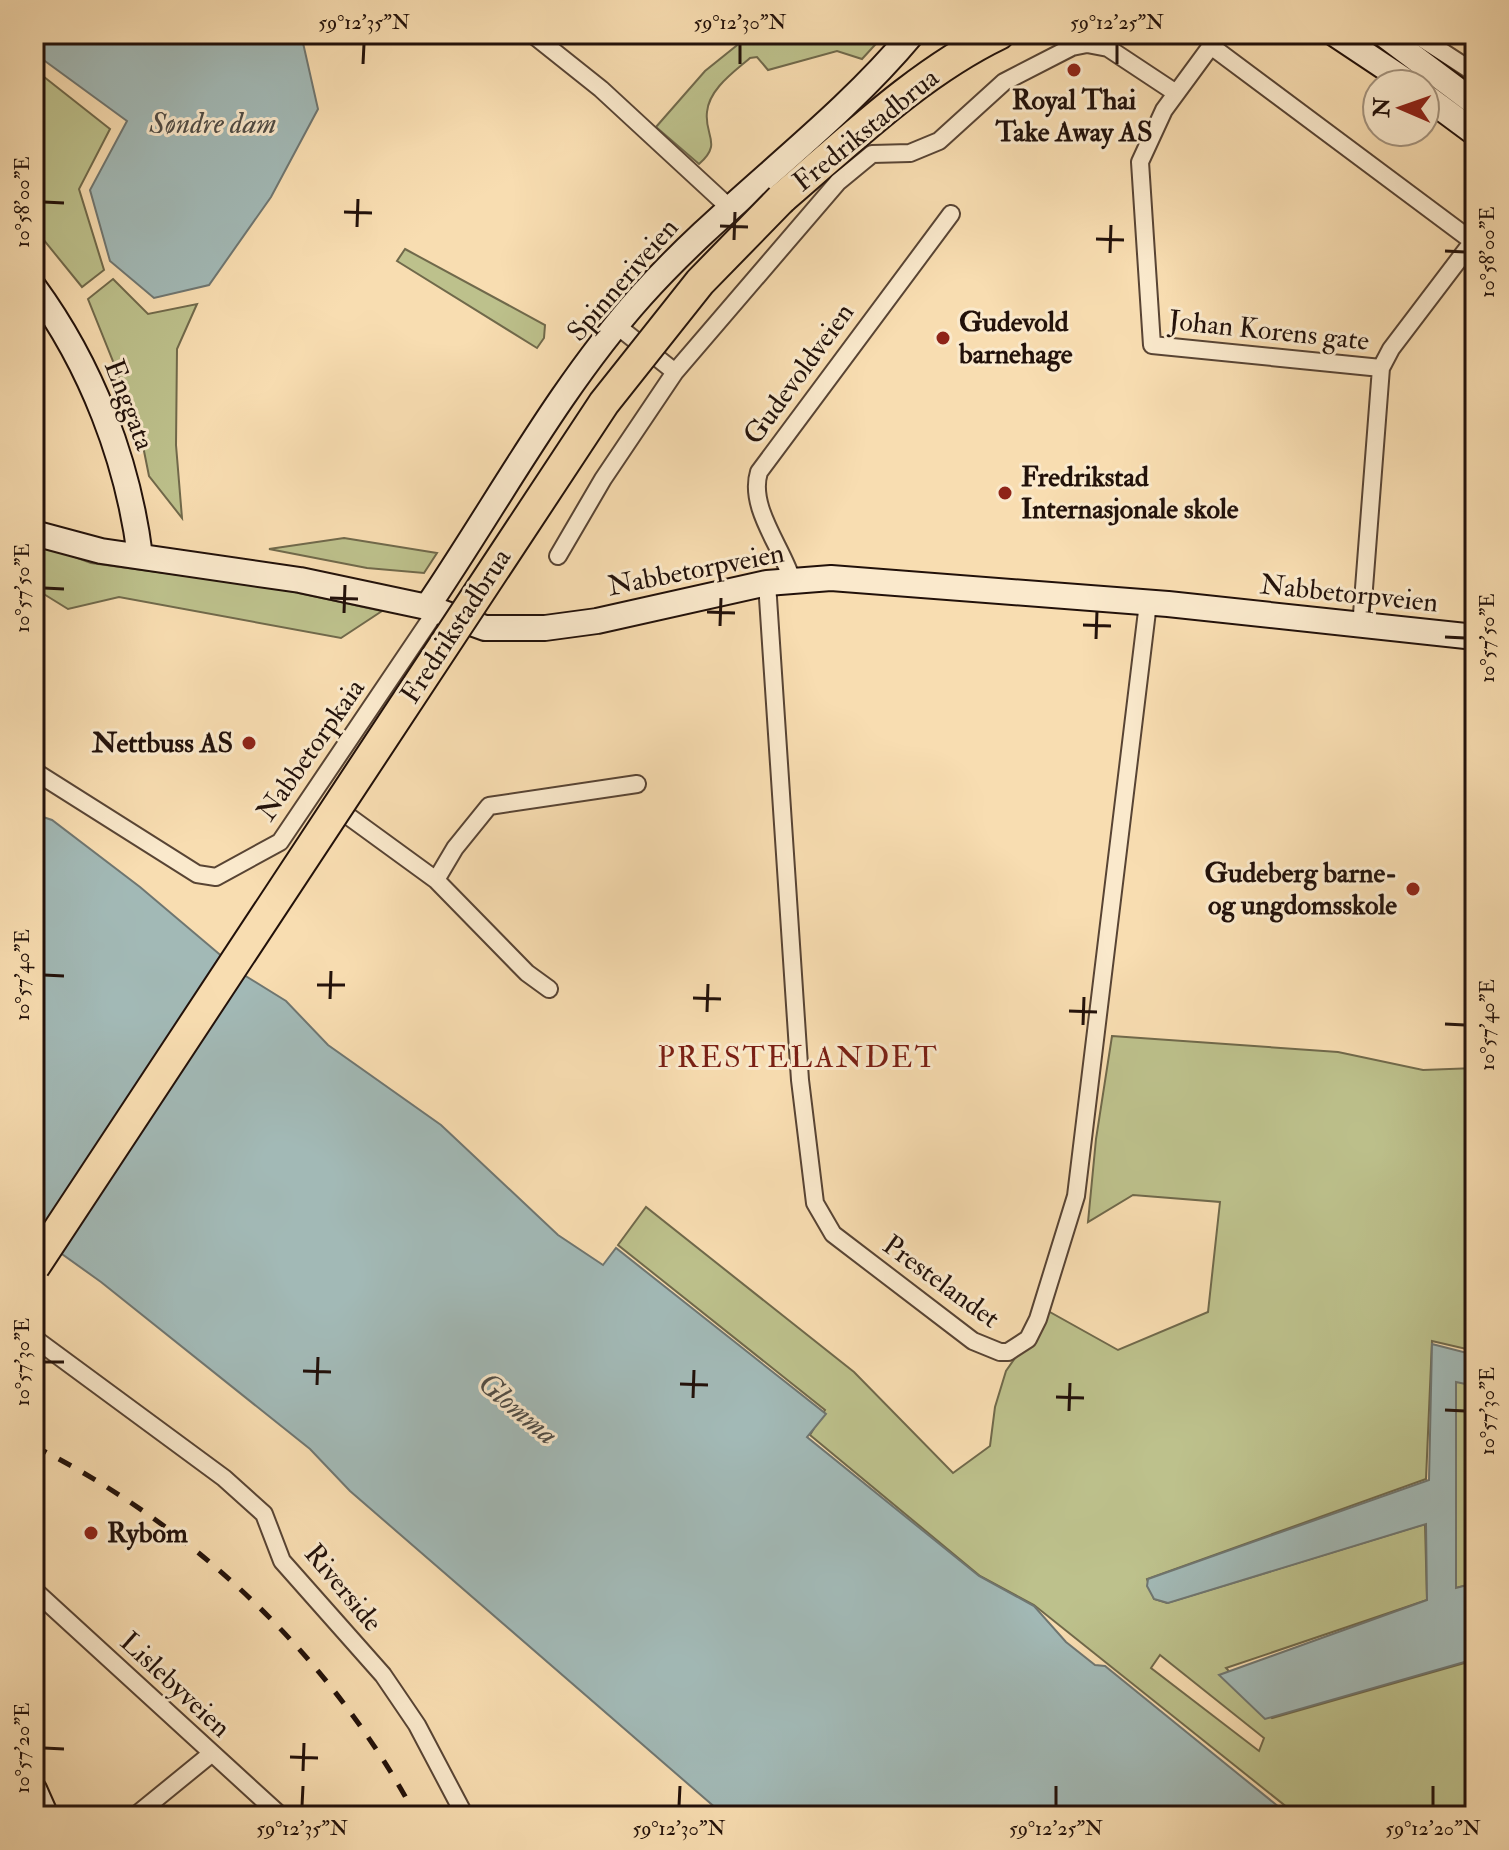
<svg xmlns="http://www.w3.org/2000/svg" width="1509" height="1850" font-family="'IM FELL Double Pica',serif">
  <style>
    .green { fill: #bdc18c; stroke: #70694b; stroke-width: 2; fill-rule: evenodd }
    .water { fill: #a2b9b6; stroke: #6f7671; stroke-width: 2 }
    .lines { fill: none; stroke-linecap: round; stroke-linejoin: round }
    .street-casing { stroke: #584434; stroke-width: 20 }
    .secondary-casing { stroke: #22110a; stroke-width: 28 }
    .highway-casing { stroke: #22110a; stroke-width: 34 }
    .street { stroke: #fae9cc; stroke-width: 16 }
    .secondary { stroke: #fae9cc; stroke-width: 24 }
    .highway { stroke: #f8ddb1; stroke-width: 30 }
    .rail { stroke: #22110a; stroke-width: 5; stroke-dasharray: 14 14; stroke-linecap: butt }
    .highway-bridge-casing { stroke: #22110a; stroke-width: 34; stroke-linecap: butt }
    .highway-bridge { stroke: #f8ddb1; stroke-width: 30 }
    .ticks { fill: none; stroke: #22110a; stroke-width: 3 }
    .poi-dot { fill: #8f2418; stroke: #fae9cc; stroke-width: 3 }
    .labels { text-anchor: middle; dominant-baseline: central; stroke-width: 6; stroke-linejoin: round; paint-order: stroke }
    .poi-label { font-size: 28px; font-weight: bold; fill: #22110a; stroke: #fae9cc; text-anchor: start }
    .street-label { font-size: 28px; fill: #22110a; stroke: #fae9cc }
    .water-label { font-size: 30px; font-style: italic; fill: #4f4c46; stroke: #fae9cc }
    .neighbourhood-label { font-size: 30px; letter-spacing: 2px; fill: #7a1f14; stroke: #fae9cc }
    .neatline { fill: none; stroke: #22110a; stroke-width: 3 }
    .ticks-label { font-size: 20px; text-anchor: middle; fill: #22110a }
  </style>
  <rect width="100%" height="100%" fill="#f8ddb1"/>
  <filter id="stains"><feTurbulence type="fractalNoise" baseFrequency=".0025" numOctaves="4"/><feColorMatrix values="0 0 0 0 .2 0 0 0 0 .09 0 0 0 0 .02 0 0 0 .5 -.17"/></filter>
  <radialGradient id="worn" r=".72"><stop offset=".6" stop-color="#630" stop-opacity="0"/><stop offset="1" stop-color="#630" stop-opacity=".3"/></radialGradient>
  <!-- green -->
  <path class="green" d="M751,34H885L862,59L837,51L768,70L757,57L750,58C734,72 709,89 707,112C704,136 723,143 699,164L656,127L705,71Z
    M34,69L110,129L79,189L104,270L82,287L34,228Z
    M405,249L545,325L544,338L537,348L397,261Z
    M113,279L148,314L197,304L177,349L176,445L182,518L149,476L139,426L88,299Z
    M344,538L437,553L424,573L367,568L269,549Z
    M34,542L91,563L276,588L382,611L341,638L119,597L68,609L34,588Z
    M1112,1036L1338,1052L1423,1070L1475,1068V1351L1432,1341L1426,1479L1147,1579L1154,1599L1167,1603L1425,1524L1427,1600L1226,1668L1272,1718L1475,1660V1816H1298L1034,1605L980,1576L810,1435L825,1410L618,1245L646,1207L854,1372L953,1473L990,1446L995,1407L1006,1371L1048,1311L1118,1350L1208,1312L1220,1202L1133,1195L1088,1222L1096,1139ZM1160,1655L1264,1738L1259,1751L1151,1668Z
    M1456,1381L1475,1386V1583L1456,1588Z"/>
  <!-- water -->
  <path class="water" d="M34,34H301L318,109L271,197L209,285L154,298L110,261L90,190L127,121L34,53Z
    M34,814L52,820L140,887L244,975L286,1001L328,1045L441,1125L558,1235L603,1265L616,1248L826,1414L807,1437L979,1576L1034,1606L1066,1642L1095,1665L1105,1666L1290,1816H725L350,1491L310,1449L101,1282L34,1234Z
    M1432,1344L1475,1355V1386L1456,1382V1588L1475,1583V1659L1265,1719L1219,1675L1427,1600L1426,1524L1168,1603L1154,1599L1147,1586L1148,1579L1429,1480Z"/>
  <g class="lines">
    <defs>
      <path id="street" d="M532,34L601,89L732,210
        M1415,34L1475,73
        M616,325L675,372
        M1381,368L1152,345L1140,162L1164,110L1211,46L1475,243
        M558,556L603,479L675,372L838,182L872,154L910,153L939,141L1004,82L1072,47L1087,44L1108,48L1176,93
        M792,580C782,547 748,507 759,472L951,214
        M767,583L800,1080L815,1203L833,1234L973,1341L1000,1352H1008L1028,1339L1038,1319L1076,1196L1148,603
        M1361,627L1381,368L1391,349L1473,241
        M34,771L197,874L216,877L280,842L436,611
        M333,805L436,880L527,973L549,989
        M436,880L455,848L489,806L637,784
        M34,1338L224,1478L264,1514L282,1561L383,1675L417,1725L465,1816
        M34,1590L281,1816
        M135,1816L211,1754"/>
      <path id="secondary" d="M1335,34L1410,84
        M1383,34L1475,103
        M1425,96L1475,133
        M34,287C91,365 128,460 140,556
        M34,533L101,551L300,580L427,607L485,628H545L597,621L767,583L831,578L1168,604L1475,637
        M427,607C497,504 558,389 641,296C725,202 831,131 912,34
        M34,1789L46,1816"/>
      <path id="highway" d="M781,199C849,141 918,73 999,34"/>
    </defs>
    <!-- street casing -->
    <use href="#street" class="street-casing"/>
    <!-- secondary casing -->
    <use href="#secondary" class="secondary-casing"/>
    <!-- highway casing -->
    <use href="#highway" class="highway-casing"/>
    <!-- street -->
    <use href="#street" class="street"/>
    <!-- secondary -->
    <use href="#secondary" class="secondary"/>
    <!-- highway -->
    <use href="#highway" class="highway"/>
    <!-- rail -->
    <path class="rail" d="M34,1446C195,1527 331,1657 416,1816"/>
    <defs>
      <path id="highway-bridge" d="M34,1267L604,403L700,282L781,199"/>
    </defs>
    <!-- highway-bridge casing -->
    <use href="#highway-bridge" class="highway-bridge-casing"/>
    <!-- highway-bridge -->
    <use href="#highway-bridge" class="highway-bridge"/>
  </g>
  <!-- ticks -->
  <path class="ticks" d="M363,64L364,44M740,64V44M1117,64V44M44,202L64,203M344,212L372,213M720,226L748,227M357,227L358,199M1096,239L1124,240M734,240L735,212M1445,251L1465,252M1110,253L1111,225M44,588L64,589M330,598L358,599M707,612L735,613M344,613L345,585M1083,625L1111,626M720,626L721,598M1445,637L1465,638M1096,639L1097,611M44,975L64,976M317,985H345M693,998L721,999M330,999L331,971M1069,1011L1097,1012M707,1012L708,984M1445,1024L1465,1025M1083,1025L1084,997M44,1362H64M303,1371L331,1372M680,1384L708,1385M317,1385L318,1357M1056,1397L1084,1398M693,1398L694,1370M1445,1410L1465,1411M1069,1411L1070,1383M44,1748L64,1749M290,1757L318,1758M303,1771L304,1743M302,1806L303,1786M679,1806L680,1786M1056,1806V1786M1433,1806V1786"/>
  <!-- markers -->
  <g class="poi-dot">
    <circle cx="1074" cy="70" r="8"/>
    <circle cx="943" cy="338" r="8"/>
    <circle cx="1005" cy="493" r="8"/>
    <circle cx="249" cy="743" r="8"/>
    <circle cx="1413" cy="889" r="8"/>
    <circle cx="91" cy="1533" r="8"/>
  </g>
  <g class="labels">
    <!-- poi labels -->
    <g class="poi-label">
      <text x="1074" y="100" text-anchor="middle">Royal Thai<tspan x="1074" dy="32">Take Away AS</tspan></text>
      <text x="959" y="322">Gudevold<tspan x="959" dy="32">barnehage</tspan></text>
      <text x="1021" y="477">Fredrikstad<tspan x="1021" dy="32">Internasjonale skole</tspan></text>
      <text x="233" y="743" text-anchor="end">Nettbuss AS</text>
      <text x="1397" y="873" text-anchor="end">Gudeberg barne-<tspan x="1397" dy="32">og ungdomsskole</tspan></text>
      <text x="107" y="1533">Rybom</text>
    </g>
    <!-- street labels -->
    <g class="street-label">
      <text transform="translate(866 130) rotate(-39)">Fredrikstadbrua</text>
      <text transform="translate(623 280) rotate(-49)">Spinneriveien</text>
      <text transform="translate(1269 331) rotate(6)">Johan Korens gate</text>
      <text transform="translate(799 374) rotate(-54)">Gudevoldveien</text>
      <text transform="translate(129 405) rotate(69)">Enggata</text>
      <text transform="translate(696 570) rotate(-11)">Nabbetorpveien</text>
      <text transform="translate(1349 594) rotate(6)">Nabbetorpveien</text>
      <text transform="translate(456 626) rotate(-57)">Fredrikstadbrua</text>
      <text transform="translate(311 750) rotate(-55)">Nabbetorpkaia</text>
      <text transform="translate(941 1282) rotate(36)">Prestelandet</text>
      <text transform="translate(343 1588) rotate(50)">Riverside</text>
      <text transform="translate(175 1685) rotate(43)">Lislebyveien</text>
    </g>
    <!-- water labels -->
    <g class="water-label">
      <text x="213" y="123">Søndre dam</text>
      <text transform="translate(518 1409) rotate(40)">Glomma</text>
    </g>
    <!-- neighbourhood labels -->
    <g class="neighbourhood-label">
      <text x="798" y="1057">PRESTELANDET</text>
    </g>
  </g>
  <!-- margin -->
  <rect width="1509" height="1850" fill="none" stroke="#f8ddb1" stroke-width="88"/>
  <!-- north arrow -->
  <g transform="translate(1401 108) rotate(272)"><circle r="38" fill="#fae9cc" stroke="#a4937e" stroke-width="2"/>
  <path d="M0-6L14 30L0 20L-14 30Z" fill="#8f2418"/>
  <text y="-12" font-size="22" font-weight="bold" text-anchor="middle" fill="#22110a">N</text>
  </g>
  <rect x="44" y="44" width="1421" height="1762" class="neatline"/>
  <g class="ticks-label">
    <text x="364" y="29">59°12'35"N</text>
    <text x="740" y="29">59°12'30"N</text>
    <text x="1117" y="29">59°12'25"N</text>
    <text transform="translate(22 202) rotate(-90)" y="7">10°58'00"E</text>
    <text transform="translate(1487 252) rotate(-90)" y="7">10°58'00"E</text>
    <text transform="translate(22 588) rotate(-90)" y="7">10°57'50"E</text>
    <text transform="translate(1487 638) rotate(-90)" y="7">10°57'50"E</text>
    <text transform="translate(22 975) rotate(-90)" y="7">10°57'40"E</text>
    <text transform="translate(1487 1025) rotate(-90)" y="7">10°57'40"E</text>
    <text transform="translate(22 1362) rotate(-90)" y="7">10°57'30"E</text>
    <text transform="translate(1487 1411) rotate(-90)" y="7">10°57'30"E</text>
    <text transform="translate(22 1748) rotate(-90)" y="7">10°57'20"E</text>
    <text x="302" y="1835">59°12'35"N</text>
    <text x="679" y="1835">59°12'30"N</text>
    <text x="1056" y="1835">59°12'25"N</text>
    <text x="1433" y="1835">59°12'20"N</text>
  </g>
  <rect width="100%" height="100%" filter="url(#stains)"/>
  <rect width="100%" height="100%" fill="url(#worn)"/>
</svg>
